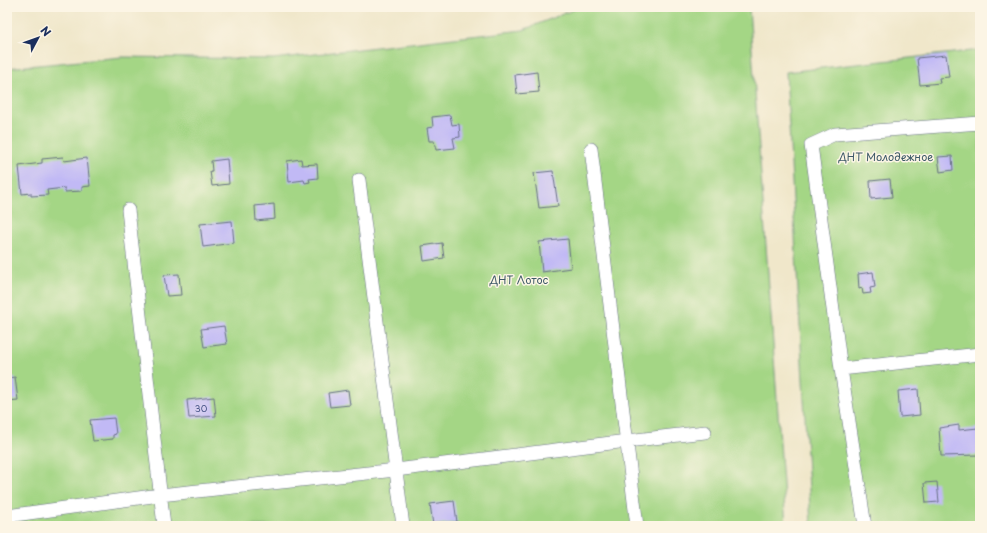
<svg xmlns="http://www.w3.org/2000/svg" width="987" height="533" font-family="'Playpen Sans',sans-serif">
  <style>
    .green { fill: #a4d685; stroke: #608272 }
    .building { fill: #c1b9f5 }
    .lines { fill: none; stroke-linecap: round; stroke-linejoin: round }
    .minor-casing { stroke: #666f84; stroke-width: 14 }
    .minor { stroke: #fff; stroke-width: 13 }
    .labels { text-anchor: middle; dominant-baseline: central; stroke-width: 3; stroke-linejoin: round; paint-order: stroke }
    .number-label { font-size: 9px; fill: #445284 }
    .park-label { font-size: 11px; fill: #3d5968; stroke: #fcf5e5 }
  </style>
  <rect width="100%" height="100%" fill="#fcf5e5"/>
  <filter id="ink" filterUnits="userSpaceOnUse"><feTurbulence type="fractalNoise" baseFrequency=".025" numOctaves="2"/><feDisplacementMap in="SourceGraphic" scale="8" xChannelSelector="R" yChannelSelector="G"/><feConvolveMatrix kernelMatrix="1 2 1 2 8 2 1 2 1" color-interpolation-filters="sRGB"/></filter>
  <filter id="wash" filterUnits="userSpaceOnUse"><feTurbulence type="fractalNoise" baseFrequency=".012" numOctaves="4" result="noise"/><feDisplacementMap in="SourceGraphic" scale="16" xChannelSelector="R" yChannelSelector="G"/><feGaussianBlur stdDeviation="0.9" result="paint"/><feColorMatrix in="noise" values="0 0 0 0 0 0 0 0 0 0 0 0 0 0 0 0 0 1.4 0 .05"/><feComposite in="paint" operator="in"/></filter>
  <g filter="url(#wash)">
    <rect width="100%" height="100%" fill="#f0e7ca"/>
    <!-- green -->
    <path class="green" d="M580,7H749L786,526H7V68L122,57L273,59L523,30Z
      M980,50V526H811L786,72Z"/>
    <g id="blocks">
      <!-- building -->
      <path class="building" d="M946,55L949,77L939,78L940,83L920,85L917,58Z
        M537,72L539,92L517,94L515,75Z
        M450,115L452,125L459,124L460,137L453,138L455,148L436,150L434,141H429L427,128L433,127L432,117Z
        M952,156L953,170L940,172L938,157Z
        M63,157L64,161L87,158L90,186L82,187V191L65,192V188L47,190L48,195L31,196V193L22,194L19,166L42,163V159Z
        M227,159L229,184L212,186L210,171H212L211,161Z
        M301,159L302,165L317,164L318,178L309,179L310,182L305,183L304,180L289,182L287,161Z
        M553,171L558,206L539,208L534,173Z
        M890,179L892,197L871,199L870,181Z
        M274,204L275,219L256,221L255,206Z
        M232,221L234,243L203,247L200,224Z
        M568,239L571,268L542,272L539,242Z
        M442,243L444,258L424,261L422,246Z
        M873,272L875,287L870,288L871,293L863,294L862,288L859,289L858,274Z
        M179,274L181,295L167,296L164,275Z
        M224,326L227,344L204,347L201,329Z
        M15,377L18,400L7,401V378Z
        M918,389L920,415L900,417L898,391Z
        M348,390L350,405L330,407L328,393Z
        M214,397L216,416L189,418L187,400Z
        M114,418L116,434L113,435V439L93,441L90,420Z
        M959,425V430L978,428L980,455L941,456L939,428Z
        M937,482L939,502L926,503L924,483Z
        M454,501L457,522L433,525L430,504Z"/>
    </g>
  </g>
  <g filter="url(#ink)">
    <use href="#blocks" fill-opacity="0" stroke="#666f84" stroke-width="1"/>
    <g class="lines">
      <defs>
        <path id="minor" d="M591,149L637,526
          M359,180L403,526
          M128,210L164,526
          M841,369L980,354
          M7,516L160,495L396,470L627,441L705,432
          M865,526L841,369L811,145L835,134L980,123"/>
      </defs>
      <!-- minor casing -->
      <use href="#minor" class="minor-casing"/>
      <!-- minor -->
      <use href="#minor" class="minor"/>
    </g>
  </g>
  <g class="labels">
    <!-- number labels -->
    <g class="number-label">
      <text x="201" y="408">30</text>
    </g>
    <!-- park labels -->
    <g class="park-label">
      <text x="886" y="156">ДНТ Молодежное</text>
      <text x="519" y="279">ДНТ Лотос</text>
    </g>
  </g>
  <!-- margin -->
  <rect width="987" height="533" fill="none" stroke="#fcf5e5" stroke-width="24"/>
  <!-- north arrow -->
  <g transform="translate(38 38) rotate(49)" stroke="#fcf5e5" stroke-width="3" paint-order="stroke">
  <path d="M0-3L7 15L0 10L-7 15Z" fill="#1b2f5e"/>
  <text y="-6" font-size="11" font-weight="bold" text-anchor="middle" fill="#1b2f5e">N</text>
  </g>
</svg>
